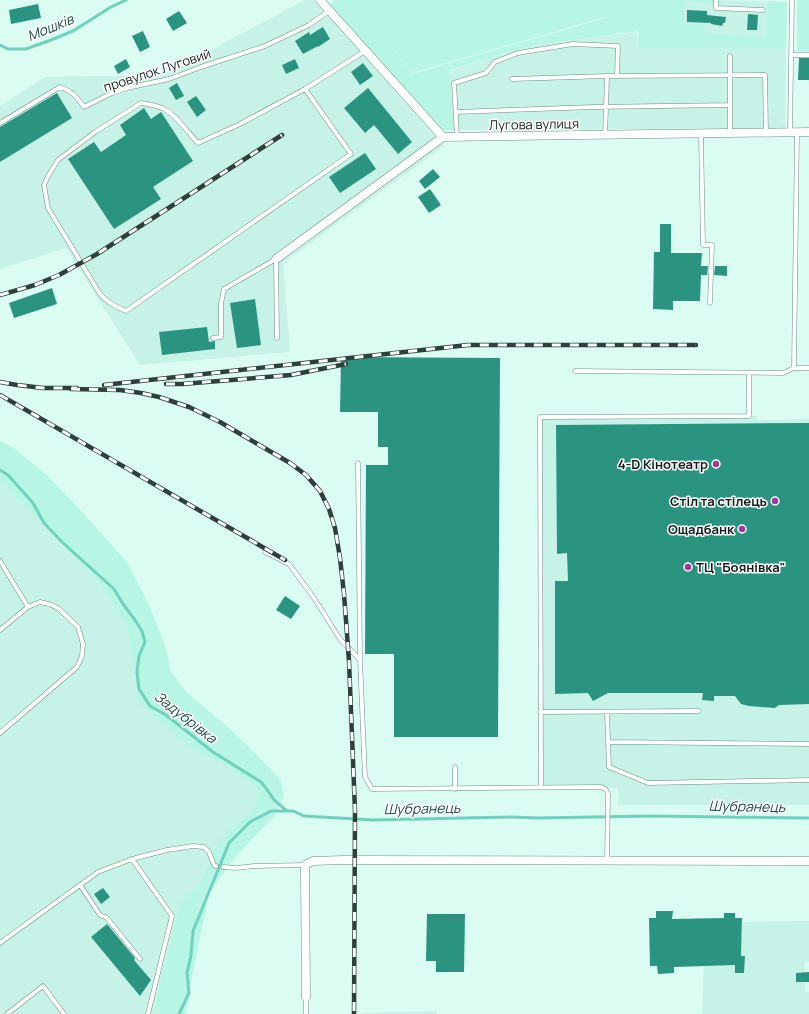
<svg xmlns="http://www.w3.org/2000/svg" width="809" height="1014" font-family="Manrope,sans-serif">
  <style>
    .built { fill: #c7f2e7 }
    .green { fill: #b7f5e5; fill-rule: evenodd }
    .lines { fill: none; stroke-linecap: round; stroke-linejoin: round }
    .stream { stroke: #70d2bc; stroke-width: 3 }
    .building { fill: #2b9480 }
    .lane-casing { stroke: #6d8c84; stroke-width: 5 }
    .street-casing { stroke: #6d8c84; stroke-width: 9 }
    .lane { stroke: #fff; stroke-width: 4 }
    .street { stroke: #fff; stroke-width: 8 }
    .rail-casing { stroke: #2f3f3b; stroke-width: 4.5 }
    .rail { stroke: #fff; stroke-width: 3; stroke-dasharray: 9; stroke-linecap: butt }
    .poi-dot { fill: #9e389c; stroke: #fff; stroke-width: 1.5 }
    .labels { text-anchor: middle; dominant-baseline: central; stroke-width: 3; stroke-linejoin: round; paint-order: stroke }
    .street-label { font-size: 13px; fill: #111e1b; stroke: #fff }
    .poi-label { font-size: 13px; font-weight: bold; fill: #111e1b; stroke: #fff; text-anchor: end }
    .water-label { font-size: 14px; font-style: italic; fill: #1f4b41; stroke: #fff }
  </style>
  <rect width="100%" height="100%" fill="#dafcf3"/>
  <!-- built -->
  <path class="built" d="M305,0H315L444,146L283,263L290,352L140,365L66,248L0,269V106L45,77L163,75Z
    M713,0L768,1L766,37L704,33L684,24V1L713,5Z
    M637,32L638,48L786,49L785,128L455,130L450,71L522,47Z
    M749,416H757V420L809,419V805H618V788L541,787L540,417Z
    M0,480L99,582L127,627L139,703L229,768L253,784L259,794L256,804L248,815L242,820L213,853L199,886L180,902L155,1005L161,1014H0Z
    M809,919V962H805V972L796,973V982H805V992H809V1014H702L704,966L745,956H741L742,922L804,921H809Z
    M437,1011V1014H361V1013Z"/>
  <!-- green -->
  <path class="green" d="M335,0H713L714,5L684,1V24L704,25V33L766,37L768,1L787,2L786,49L638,48V31L523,47L450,70L454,130H442L367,49L330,5ZM605,17V18L412,74L378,28L412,73Z
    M797,0H809V51H797Z
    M0,441L12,447L47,475L84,514L127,562L149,605L165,646L171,671L186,692L221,721L252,750L280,779L284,795L274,817L257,834L232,861L209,893L188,997L186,1014H161L155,1005L180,902L199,886L213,853L221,839L229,830L248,815L256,804L259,794L253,784L229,768L180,740L139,703L127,627L99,582L0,480Z"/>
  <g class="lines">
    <!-- stream -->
    <path class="stream" d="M0,45L8,49H26L51,40L73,31L111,7L126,0
      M0,470L8,475L33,503L44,523L62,542L114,589L123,604L135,620L142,631L145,642L139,656L137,672L139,689L150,706L166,715L213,752L261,782L266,788L274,800L287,811
      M179,1014L189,993L187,973L191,955L193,931L229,843L250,822L271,811H293L304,816L373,820L511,817L538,818L651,816L809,818"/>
  </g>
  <!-- building -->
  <path class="building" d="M38,4L41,18L11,24L9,10Z
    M687,10L707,11V15L726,17L725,23H723L722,26L711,24V23L687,22Z
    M179,11L187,23L173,31L166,19Z
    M748,14L758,15L757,30H747Z
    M323,27L330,39L318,47V46L303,54L295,41L309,32L310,35Z
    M143,31L150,47L140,52L132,36Z
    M799,58H809V80H798Z
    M126,59L130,67L118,74L114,66Z
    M295,59L299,68L286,74L282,65Z
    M363,63L373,76L360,85L351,72Z
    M177,83L184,96L176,100L169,88Z
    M368,88L412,142L398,154L374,125L365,133L344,108Z
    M57,93L72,118L0,162V127Z
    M196,96L206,110L197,117L187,102Z
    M144,108L151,119L161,112L193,161L153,187L161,199L114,229L68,159L94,142L101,152L126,135L120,125Z
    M365,153L376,169L340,193L329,177Z
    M433,169L440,177L425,189L419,181Z
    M430,189L441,205L429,213L418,197Z
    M660,224H671V253H702L701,266H708L707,275H701L700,301H673V310L653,309L654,252H660Z
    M715,266H727V276L714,275Z
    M52,288L57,304L14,318L9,303Z
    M255,299L261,345L237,348L230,303Z
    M207,327L209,342L215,341V349L162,355L159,332Z
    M341,357L500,358L498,737H394V654H365L366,465H388V447H378V412H340Z
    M809,423V704L779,705L775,708L749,706L741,704L735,696H714V701L702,700L703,693H608L593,701L588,693L555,694V581H568L567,553L557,554L556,425Z
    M285,596L300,606L291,619L276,610Z
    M103,888L110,897L101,904L94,894Z
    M656,911H673L672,919L724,918V913H735V918H742L741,956H745L744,973H735V965L674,967V973L658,974L657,966H650L649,918H656Z
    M427,914H465L464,972H436V961H426Z
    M107,924L135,958L134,960L151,980L140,996L91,937Z
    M809,972V982H796V973Z"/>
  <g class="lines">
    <defs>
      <path id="lane" d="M716,0V8L763,10
        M791,55H809
        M512,79L607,76L765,75L766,133
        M305,89L351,154L126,311C114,306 109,303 100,294L48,208L44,185L48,176L58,160L95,132L141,103C148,104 155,105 162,108C174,112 189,134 198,143L240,124L305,89L365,51
        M456,112L594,107L730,105
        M0,123L60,87C73,92 76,96 84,107L112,93L127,88L169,79L201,67L265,46L309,25L329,11
        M790,132L792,0
        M730,133V56
        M797,133L794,368H809
        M701,134L703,245H712L710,303
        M605,135L606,108L607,76
        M457,137L454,83L486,73L495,62L518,53L573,44L618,46L617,76
        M213,338L221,337V303L224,289L276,259L277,338
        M575,371L783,373L794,368
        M358,463L360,660L365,777L372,789L601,787C605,788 607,790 608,794L607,861
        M265,552L289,564L314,598L340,639L360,660
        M0,561L28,607L0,630
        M540,712L699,711
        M607,712L609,767L648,783L809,780
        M0,733L77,667L82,656L83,644L78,627L58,608L49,604L40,602L28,607
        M608,742L809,744
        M455,767V789
        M541,787L540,417L749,416V373
        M132,859L172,916L148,1014
        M223,867L236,868L254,866L305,865
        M80,885L100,915L107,918L140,959
        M0,943L98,872L132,859L167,850L193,846L204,847L209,852L214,865L216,866
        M7,1014L43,986L64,1014
        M306,1014V997"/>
      <path id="street" d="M320,0L443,137L809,132
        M276,259L443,137
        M306,997L305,875V865L313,861L343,860L809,861"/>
    </defs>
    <!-- lane casing -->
    <use href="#lane" class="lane-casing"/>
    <!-- street casing -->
    <use href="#street" class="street-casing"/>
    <!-- lane -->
    <use href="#lane" class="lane"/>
    <!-- street -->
    <use href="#street" class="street"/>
    <defs>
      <path id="rail" d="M0,295L35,285L59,275L97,254L282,135
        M0,382L17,385L43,388H77
        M166,384H182L291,375L346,364
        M104,385L468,345H696
        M71,389L120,390L141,393L159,397L189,407L220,422L290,463L306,475L320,491L329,509L335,528L340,558L344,594L349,661L355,811L354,1014
        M0,395L285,560"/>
    </defs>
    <!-- rail casing -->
    <use href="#rail" class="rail-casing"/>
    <!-- rail -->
    <use href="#rail" class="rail"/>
  </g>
  <!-- markers -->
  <g class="poi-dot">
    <circle cx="716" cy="464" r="4"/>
    <circle cx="775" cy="501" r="4"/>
    <circle cx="742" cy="529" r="4"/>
    <circle cx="688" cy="567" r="4"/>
  </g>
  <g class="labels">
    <!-- street labels -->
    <g class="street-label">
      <text transform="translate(157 70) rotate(-18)">провулок Луговий</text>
      <text transform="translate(534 124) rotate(-1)">Лугова вулиця</text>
    </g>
    <!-- poi labels -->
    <g class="poi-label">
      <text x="708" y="464">4-D Кінотеатр</text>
      <text x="767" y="501">Стіл та стілець</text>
      <text x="734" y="529">Ощадбанк</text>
      <text x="696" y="567" text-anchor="start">ТЦ "Боянівка"</text>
    </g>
    <!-- water labels -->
    <g class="water-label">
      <text transform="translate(50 27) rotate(-22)">Мошків</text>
      <text transform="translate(186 717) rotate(38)">Задубрівка</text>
      <text transform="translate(747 806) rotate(1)">Шубранець</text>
      <text transform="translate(422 808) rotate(-1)">Шубранець</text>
    </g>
  </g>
</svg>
